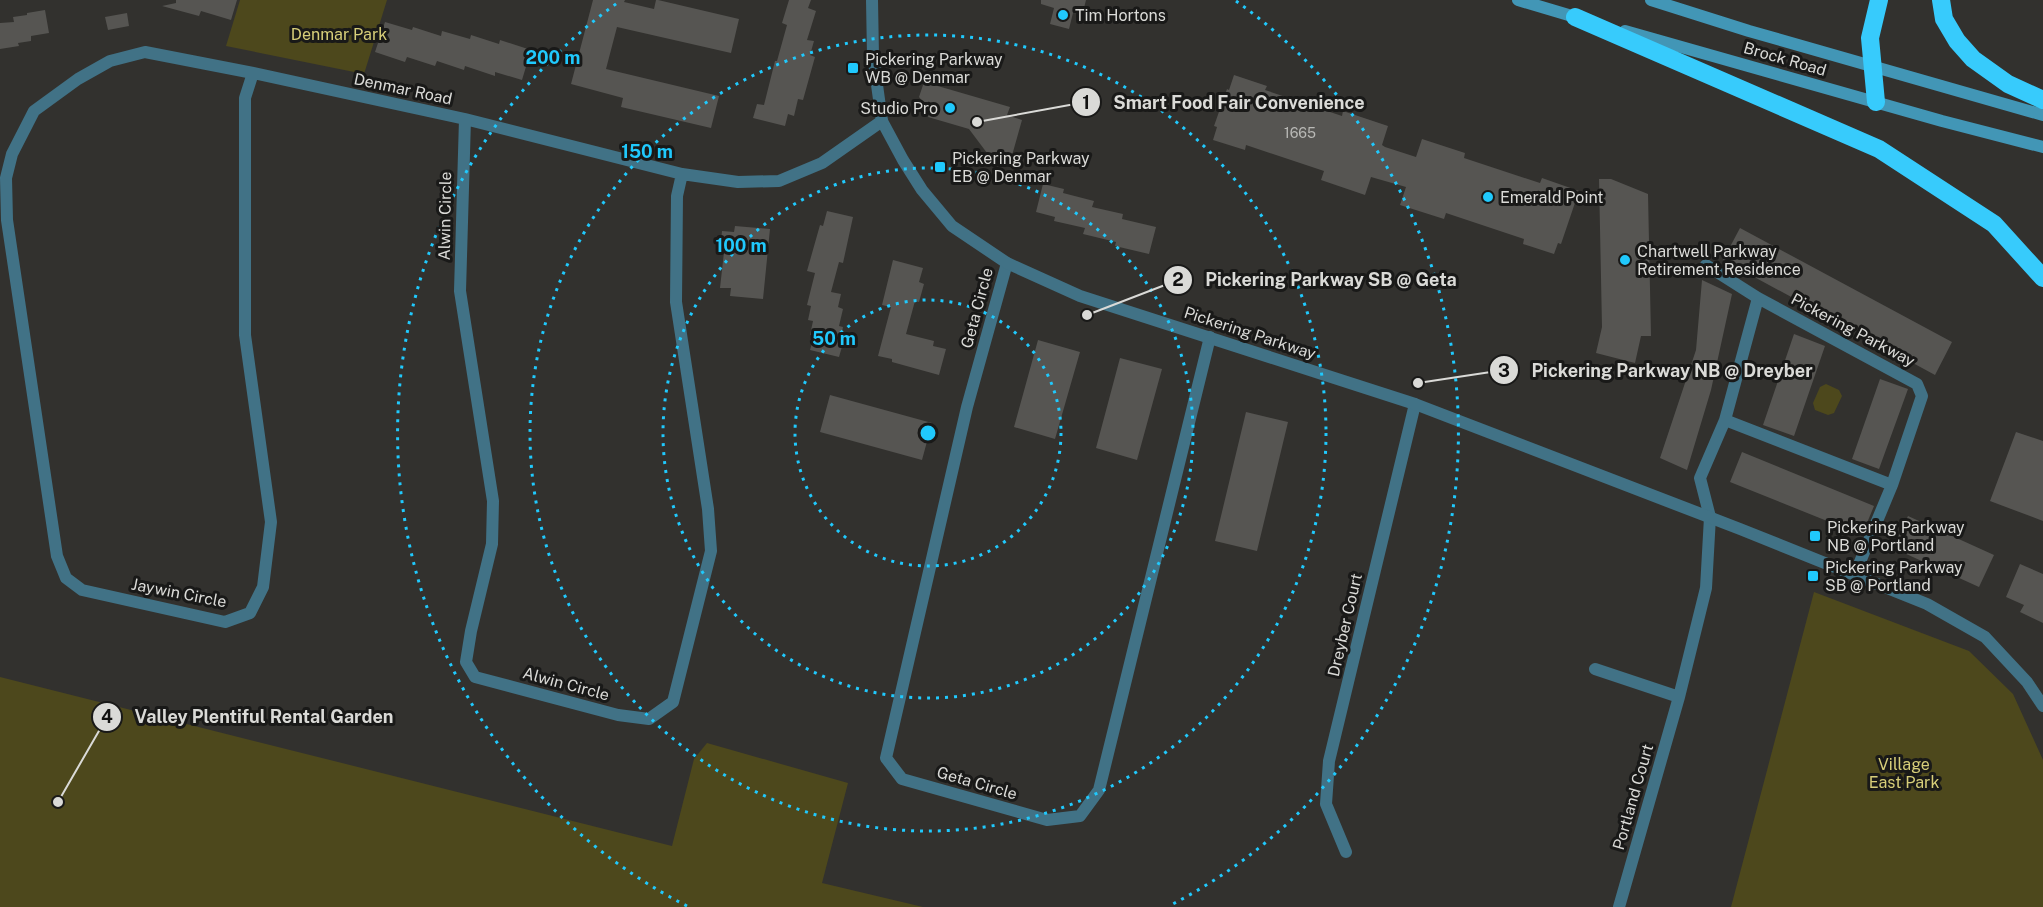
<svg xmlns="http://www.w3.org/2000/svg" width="2043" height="907" font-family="'Public Sans',sans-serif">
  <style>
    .green { fill: #4d481c }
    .building { fill: #565552 }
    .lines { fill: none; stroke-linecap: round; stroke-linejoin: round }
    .minor { stroke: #417286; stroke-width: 12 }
    .tertiary { stroke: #417286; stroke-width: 12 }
    .secondary { stroke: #4296b6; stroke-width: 12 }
    .motorway { stroke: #37cbfc; stroke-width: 18 }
    .ring { fill: none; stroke: #20c9fd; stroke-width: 3; stroke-dasharray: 3 6 }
    .poi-dot { fill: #20c9fd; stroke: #191918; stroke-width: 2 }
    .labels { text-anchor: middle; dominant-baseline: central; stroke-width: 6; stroke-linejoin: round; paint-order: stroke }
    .number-label { font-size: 14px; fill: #b9b9b6 }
    .poi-label { font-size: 16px; fill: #dadad7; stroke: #191918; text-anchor: start }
    .park-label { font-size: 16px; fill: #d7ce79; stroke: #191918 }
    .street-label { font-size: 16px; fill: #dadad7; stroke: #191918 }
    .centre { fill: #20c9fd; stroke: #191918; stroke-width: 3 }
    .ring-label { font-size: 18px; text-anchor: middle; font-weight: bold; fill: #20c9fd; stroke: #191918; stroke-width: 6; stroke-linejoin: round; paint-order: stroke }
    .leader { fill: none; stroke: #dadad7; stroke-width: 2 }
    .callout-dot { fill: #dadad7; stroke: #191918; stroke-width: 2 }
    .mark-label { font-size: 18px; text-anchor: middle; font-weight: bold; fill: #111 }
    .callout-label { font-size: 18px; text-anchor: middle; font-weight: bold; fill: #dadad7; stroke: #191918; stroke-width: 6; stroke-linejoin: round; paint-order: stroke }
  </style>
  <rect width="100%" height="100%" fill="#32312e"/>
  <!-- green -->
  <path class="green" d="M240,0H387L364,74L226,46Z
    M1826,384L1839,390L1842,396L1834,413L1828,415L1815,410L1813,403L1820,387Z
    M1814,592L1969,651L2013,694L2043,760V907H1731Z
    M0,677L672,846L694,759L707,743L848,783L822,883L923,907H0Z"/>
  <!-- building -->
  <path class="building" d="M176,0H237L231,20L201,11L199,16L162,6L176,3Z
    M593,0H625L624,2L654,9L656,0H658L739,19L731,53L617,27L606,69L719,96L711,128L621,107L623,98L571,84Z
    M789,0H811L808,8L816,11L807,40L814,41L810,55L815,57L803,100L798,99L794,116L788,114L785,126L753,118L757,104L764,105L775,61H777L787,25L782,23Z
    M1041,0H1086L1082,16L1073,13L1069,29L1050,24L1054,8L1041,4Z
    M45,10L49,33L31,36V41L18,43L19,46L0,49V23L14,22L13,17L27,15V13Z
    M127,13L129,26L108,30L105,17Z
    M385,22L412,30L413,27L441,36L442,31L470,39L471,35L499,44L500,40L531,50L522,80L495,72V76L465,66L464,70L437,61L435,66L407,57L405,62L375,52Z
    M1234,75L1267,86L1265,90L1342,116L1343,111L1388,126L1382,145L1385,147L1416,157L1422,139L1465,153L1464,158L1540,183L1542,178L1579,191L1561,244L1558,243L1554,254L1523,244L1524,239L1446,213L1444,219L1400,205L1406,187L1371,177L1365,195L1321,180L1324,171L1246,145L1245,150L1213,140L1217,127L1214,126L1227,89L1229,90Z
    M924,82L1010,107L1007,115L1022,120L1009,166L993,161L969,129L928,117L930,111L919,97Z
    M1599,179H1611L1648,194L1651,336H1641L1635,363L1596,353L1602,327Z
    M1043,184L1064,189L1063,193L1094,201L1092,207L1123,214L1122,219L1156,227L1149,254L1115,246L1116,242L1083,234L1085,228L1054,221L1055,217L1036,212Z
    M827,211L853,217L843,263L839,262L831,292L841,294L838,307L843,309L839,326L843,327L840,342L843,343L839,357L810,350L814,336L810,335L813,321L808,320L811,306L807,305L815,273L807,271L820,225L823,226Z
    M735,226L770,229L763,299L730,296L731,288H720L724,252H720L722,231L734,232Z
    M1740,228L1952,342L1935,375L1723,260Z
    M893,260L923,268L919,282L924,284L919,302L915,301L906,334L934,341L933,346L946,349L939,375L892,362V359L878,356L891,307L882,305Z
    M1702,280L1732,294L1711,390L1687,470L1660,458L1696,350Z
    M1794,334L1825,346L1794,436L1763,425Z
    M1038,340L1080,352L1055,439L1014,427Z
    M1120,358L1162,369L1137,460L1096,448Z
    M1880,379L1908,389L1879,469L1852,459Z
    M830,395L932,423L922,460L820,432Z
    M1246,412L1288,422L1257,551L1215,541Z
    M2016,432L2043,441V521L1990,501Z
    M1742,452L1874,506L1862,535L1730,482Z
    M1908,516L1994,555L1979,587L1893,548Z
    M2020,564L2043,574V623L2020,612L2024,605L2006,597Z"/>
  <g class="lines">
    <!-- minor -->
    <path class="minor" d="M253,73L245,98V335L271,522L263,587L250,613L225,622L82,590L66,578L57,556L7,220L6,178L12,154L34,111L78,79L110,61L145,52L253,73L465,119L682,174L738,182L779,181L822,163L882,121
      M465,119L460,291L493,501L492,544L471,631L466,662L475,677L618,715L649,719L673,702L711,551L708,509L676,302L677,196L682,174
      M1007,263L967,407L886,758L902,779L1047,820L1080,816L1099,790L1210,337
      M1706,265L1758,298L1917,384L1922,396L1892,485L1725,420
      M1855,574L1892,485
      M1595,669L1679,697
      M1346,852L1326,804L1329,761L1415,404
      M1619,907L1679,697L1706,588L1710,517L1700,478L1725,420L1758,298"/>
    <!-- tertiary -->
    <path class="tertiary" d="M872,0L873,56L882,121L903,160L922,190L952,226L1007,263L1080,296L1415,404L1740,529L1927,604L1985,637L2027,682L2043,706"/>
    <!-- secondary -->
    <path class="secondary" d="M1518,0L1582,19
      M1651,0L1749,31L2043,115
      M1625,31L1942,121L2043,147"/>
    <!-- motorway -->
    <path class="motorway" d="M1941,0L1944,19L1957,41L1973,59L2008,84L2043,100
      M1575,17L1879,149L1994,224L2043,278
      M1876,102L1870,38L1879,0"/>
  </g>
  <!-- distance rings -->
  <g class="ring">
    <circle cx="928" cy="433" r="133"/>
    <circle cx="928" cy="433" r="265"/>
    <circle cx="928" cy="433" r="398"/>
    <path d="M687 906A531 531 0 0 1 620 1M1236 1A531 531 0 0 1 1169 906"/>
  </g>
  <!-- markers -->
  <g class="poi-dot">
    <circle cx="1063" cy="15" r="6"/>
    <rect x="847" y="62" width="12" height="12" rx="3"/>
    <circle cx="950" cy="108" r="6"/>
    <rect x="934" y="161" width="12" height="12" rx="3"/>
    <circle cx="1488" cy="197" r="6"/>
    <circle cx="1625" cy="260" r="6"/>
    <rect x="1809" y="530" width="12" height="12" rx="3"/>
    <rect x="1807" y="570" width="12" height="12" rx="3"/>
  </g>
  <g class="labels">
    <!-- number labels -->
    <g class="number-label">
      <text x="1300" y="133">1665</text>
    </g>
    <!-- poi labels -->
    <g class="poi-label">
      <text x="1075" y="15">Tim Hortons</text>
      <text x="865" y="59">Pickering Parkway<tspan x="865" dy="18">WB @ Denmar</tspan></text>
      <text x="938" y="108" text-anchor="end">Studio Pro</text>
      <text x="952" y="158">Pickering Parkway<tspan x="952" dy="18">EB @ Denmar</tspan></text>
      <text x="1500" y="197">Emerald Point</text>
      <text x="1637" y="251">Chartwell Parkway<tspan x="1637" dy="18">Retirement Residence</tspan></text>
      <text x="1827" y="527">Pickering Parkway<tspan x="1827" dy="18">NB @ Portland</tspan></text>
      <text x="1825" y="567">Pickering Parkway<tspan x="1825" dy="18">SB @ Portland</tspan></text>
    </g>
    <!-- park labels -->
    <g class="park-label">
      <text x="339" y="34">Denmar Park</text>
      <text x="1904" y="764">Village<tspan x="1904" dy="18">East Park</tspan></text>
    </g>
    <!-- street labels -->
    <g class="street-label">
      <text transform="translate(1785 59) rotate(16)">Brock Road</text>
      <text transform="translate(403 89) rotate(12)">Denmar Road</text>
      <text transform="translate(445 216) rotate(-89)">Alwin Circle</text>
      <text transform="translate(977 308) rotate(-75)">Geta Circle</text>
      <text transform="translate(1853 330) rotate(28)">Pickering Parkway</text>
      <text transform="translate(1250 333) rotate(18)">Pickering Parkway</text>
      <text transform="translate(179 593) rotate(11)">Jaywin Circle</text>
      <text transform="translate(1345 625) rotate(-77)">Dreyber Court</text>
      <text transform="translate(566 684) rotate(15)">Alwin Circle</text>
      <text transform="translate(977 783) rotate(16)">Geta Circle</text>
      <text transform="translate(1633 797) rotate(-74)">Portland Court</text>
    </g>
  </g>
  <circle cx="928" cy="433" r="9" class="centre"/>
  <g class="ring-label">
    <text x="553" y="64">200 m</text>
    <text x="647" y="158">150 m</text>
    <text x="741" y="252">100 m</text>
    <text x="834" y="345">50 m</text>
  </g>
  <!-- callouts -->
  <path class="leader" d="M977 122L1086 102M1087 315L1178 280M1418 383L1504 370M58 802L107 717"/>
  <g class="callout-dot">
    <circle cx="977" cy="122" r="6"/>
    <circle cx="1087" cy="315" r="6"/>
    <circle cx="1418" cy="383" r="6"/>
    <circle cx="58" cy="802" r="6"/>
    <circle cx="1086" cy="102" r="15"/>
    <circle cx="1178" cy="280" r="15"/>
    <circle cx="1504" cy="370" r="15"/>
    <circle cx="107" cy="717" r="15"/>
  </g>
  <g class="mark-label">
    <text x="1086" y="109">1</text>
    <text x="1178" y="286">2</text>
    <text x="1504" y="377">3</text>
    <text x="107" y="723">4</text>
  </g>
  <g class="callout-label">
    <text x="1239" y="109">Smart Food Fair Convenience</text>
    <text x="1331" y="286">Pickering Parkway SB @ Geta</text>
    <text x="1672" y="377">Pickering Parkway NB @ Dreyber</text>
    <text x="264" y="723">Valley Plentiful Rental Garden</text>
  </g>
</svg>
